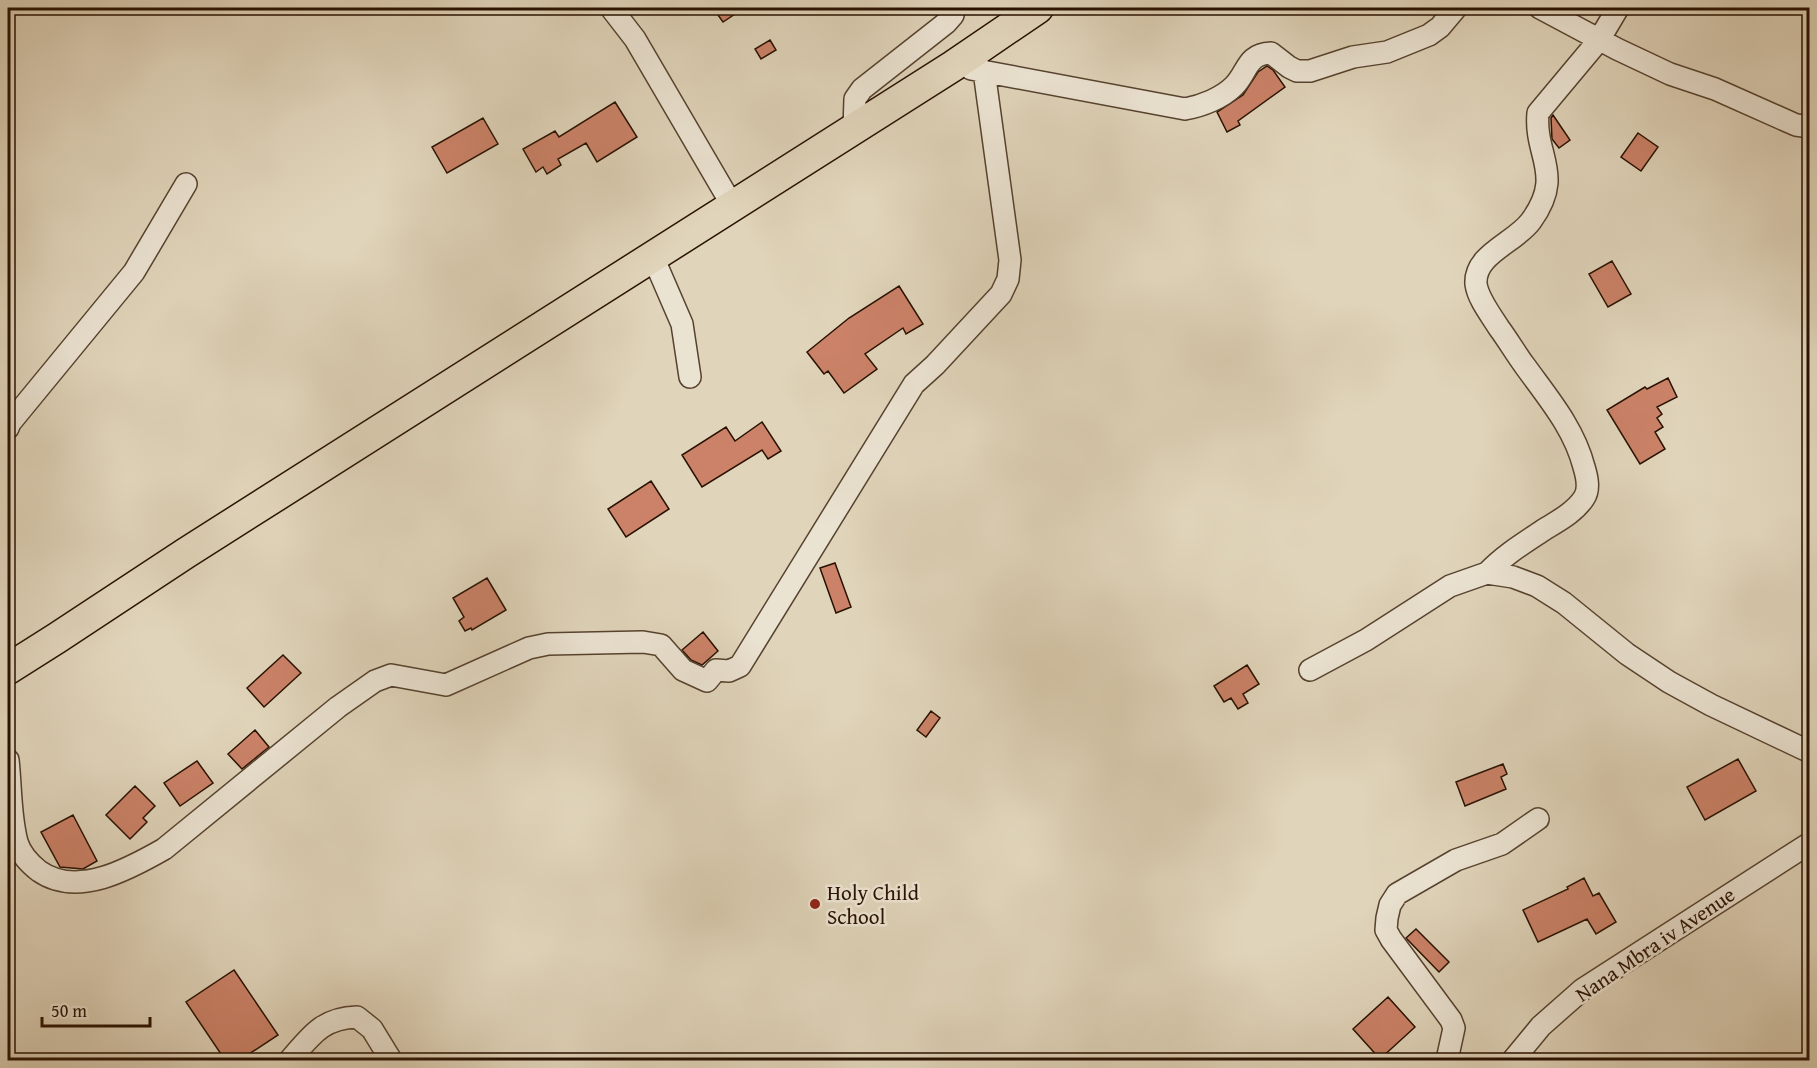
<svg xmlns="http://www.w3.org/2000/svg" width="1817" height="1068" font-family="'Gentium Book Plus',serif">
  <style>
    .building { fill: #cb8268; stroke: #281101; stroke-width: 1.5 }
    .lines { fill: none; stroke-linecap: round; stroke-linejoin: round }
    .minor-casing { stroke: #56422f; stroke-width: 24 }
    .highway-casing { stroke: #281101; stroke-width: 33 }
    .minor { stroke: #ebe3d2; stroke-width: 21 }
    .highway { stroke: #e0d4ba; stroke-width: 30 }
    .poi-dot { fill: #8f2418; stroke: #ebe3d2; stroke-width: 2 }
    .labels { text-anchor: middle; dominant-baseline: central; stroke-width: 5; stroke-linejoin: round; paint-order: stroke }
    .poi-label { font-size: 21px; fill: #281101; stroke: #ebe3d2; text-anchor: start }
    .street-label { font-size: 21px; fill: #281101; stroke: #ebe3d2 }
  </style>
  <rect width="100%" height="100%" fill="#e0d4ba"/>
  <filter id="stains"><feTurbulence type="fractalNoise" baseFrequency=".00333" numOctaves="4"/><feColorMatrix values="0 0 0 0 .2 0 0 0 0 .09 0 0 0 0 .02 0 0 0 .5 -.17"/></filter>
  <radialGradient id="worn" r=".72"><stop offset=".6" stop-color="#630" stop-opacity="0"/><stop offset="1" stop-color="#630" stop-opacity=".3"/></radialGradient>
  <!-- building -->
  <path class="building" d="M713,8H744L723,22Z
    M770,40L776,50L761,59L755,49Z
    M1267,66L1273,70L1285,87L1238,121L1240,125L1227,132L1217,112L1243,95L1258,72Z
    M615,102L637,137L597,162L586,143L558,159L561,165L547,174L543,167L536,172L523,149L555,131L559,137Z
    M1553,115L1570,140L1559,148L1552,139L1551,118Z
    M483,118L498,144L447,173L432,147Z
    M1638,133L1658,147L1641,171L1621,157Z
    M1612,261L1631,294L1608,307L1589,274Z
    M899,286L923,324L906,334L903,328L865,354L877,369L844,393L828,371L824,374L807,352L849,318Z
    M1668,378L1677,397L1657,407L1662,414L1657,418L1663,427L1655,432L1665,449L1640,464L1607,410L1645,387L1647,389Z
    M762,422L781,451L768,459L762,450L702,487L682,455L726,427L735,441Z
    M651,481L669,509L626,537L608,509Z
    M835,563L851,607L836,613L820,568Z
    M487,578L506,610L472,630L471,628L465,631L459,621L464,617L453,598Z
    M703,632L718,651L702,665L691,660L682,650Z
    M283,655L301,673L264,707L247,688Z
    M1247,665L1259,684L1243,694L1248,703L1238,709L1231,698L1224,702L1214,686Z
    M931,711L940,718L926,737L917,730Z
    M255,730L269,747L242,769L228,754Z
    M1738,759L1756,791L1705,820L1687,787Z
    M197,761L213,783L180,806L164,783Z
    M1503,764L1507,774L1501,777L1506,789L1465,806L1456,782Z
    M135,786L155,806L143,818L147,822L130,839L106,815Z
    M73,815L97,861L83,869L60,867L41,832Z
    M1584,878L1593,896L1599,893L1616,922L1596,934L1587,919L1538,942L1523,910L1568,889L1567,887Z
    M1416,929L1449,962L1439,972L1406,938Z
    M234,970L278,1035L240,1060H225L186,1002Z
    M1388,997L1415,1027L1380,1059L1353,1029Z"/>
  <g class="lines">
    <defs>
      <path id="minor" d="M611,8L635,39L732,205
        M1540,8L1617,49L1670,74L1715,89L1796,125L1810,127
        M971,69L1185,109C1202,106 1222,98 1234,86C1248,72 1246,54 1271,53L1289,67L1297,71H1310L1353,57L1387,52L1429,35L1440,27L1456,8
        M854,128L855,99L862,89L946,23L953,15L954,8
        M653,257L682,324L690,377
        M8,428L10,423L134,272L186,184
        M1487,573C1504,555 1524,543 1545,529C1558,521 1575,512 1584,498C1590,489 1587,477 1584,467C1574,428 1548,398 1525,366C1516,354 1508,340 1499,328C1491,315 1478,299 1476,284C1474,254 1515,243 1531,221C1565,174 1534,157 1538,113L1599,40L1618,8
        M1310,670L1366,640L1450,586L1487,573L1513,577L1537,586L1564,603L1627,654L1669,682L1711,705L1810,752
        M8,760C11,786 10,816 17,842C21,855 29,863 39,871C77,898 129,869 164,849L338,707L375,681L391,675L446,685L529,648L548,644L643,642L661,645L683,670L707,681L716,670L729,671L740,666L914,384L935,365L1001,294L1008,279L1010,260L984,71
        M290,1060C311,1036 322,1018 357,1017L372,1029L391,1060
        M1447,1060L1454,1028L1451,1020L1391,939L1386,930L1387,918L1390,905L1397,894L1456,860L1502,844L1538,819
        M1513,1060L1541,1026L1583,989L1810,843"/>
      <path id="highway" d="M8,669L57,638L186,553L953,66L1038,8"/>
    </defs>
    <!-- minor casing -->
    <use href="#minor" class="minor-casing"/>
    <!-- highway casing -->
    <use href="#highway" class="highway-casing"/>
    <!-- minor -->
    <use href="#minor" class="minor"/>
    <!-- highway -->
    <use href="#highway" class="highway"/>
  </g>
  <!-- markers -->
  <circle class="poi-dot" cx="815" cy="904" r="6"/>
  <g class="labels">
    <!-- poi labels -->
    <g class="poi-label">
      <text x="827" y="892">Holy Child<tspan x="827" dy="24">School</tspan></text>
    </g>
    <!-- street labels -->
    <g class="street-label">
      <text transform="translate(1655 944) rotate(-34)">Nana Mbra ⅳ Avenue</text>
    </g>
  </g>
  <!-- margin -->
  <rect width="1817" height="1068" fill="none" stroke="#e0d4ba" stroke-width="30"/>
  <rect x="9" y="9" width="1799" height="1050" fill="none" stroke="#281101" stroke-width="3"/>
  <rect x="15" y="15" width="1787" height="1038" fill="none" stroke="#281101" stroke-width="1.5"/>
  <!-- scale -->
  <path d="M42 1017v9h108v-9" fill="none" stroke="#281101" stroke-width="3"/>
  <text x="51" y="1017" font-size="18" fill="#281101" stroke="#ebe3d2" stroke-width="4.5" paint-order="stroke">50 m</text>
  <rect width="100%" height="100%" filter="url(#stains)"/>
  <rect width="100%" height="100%" fill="url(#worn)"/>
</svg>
